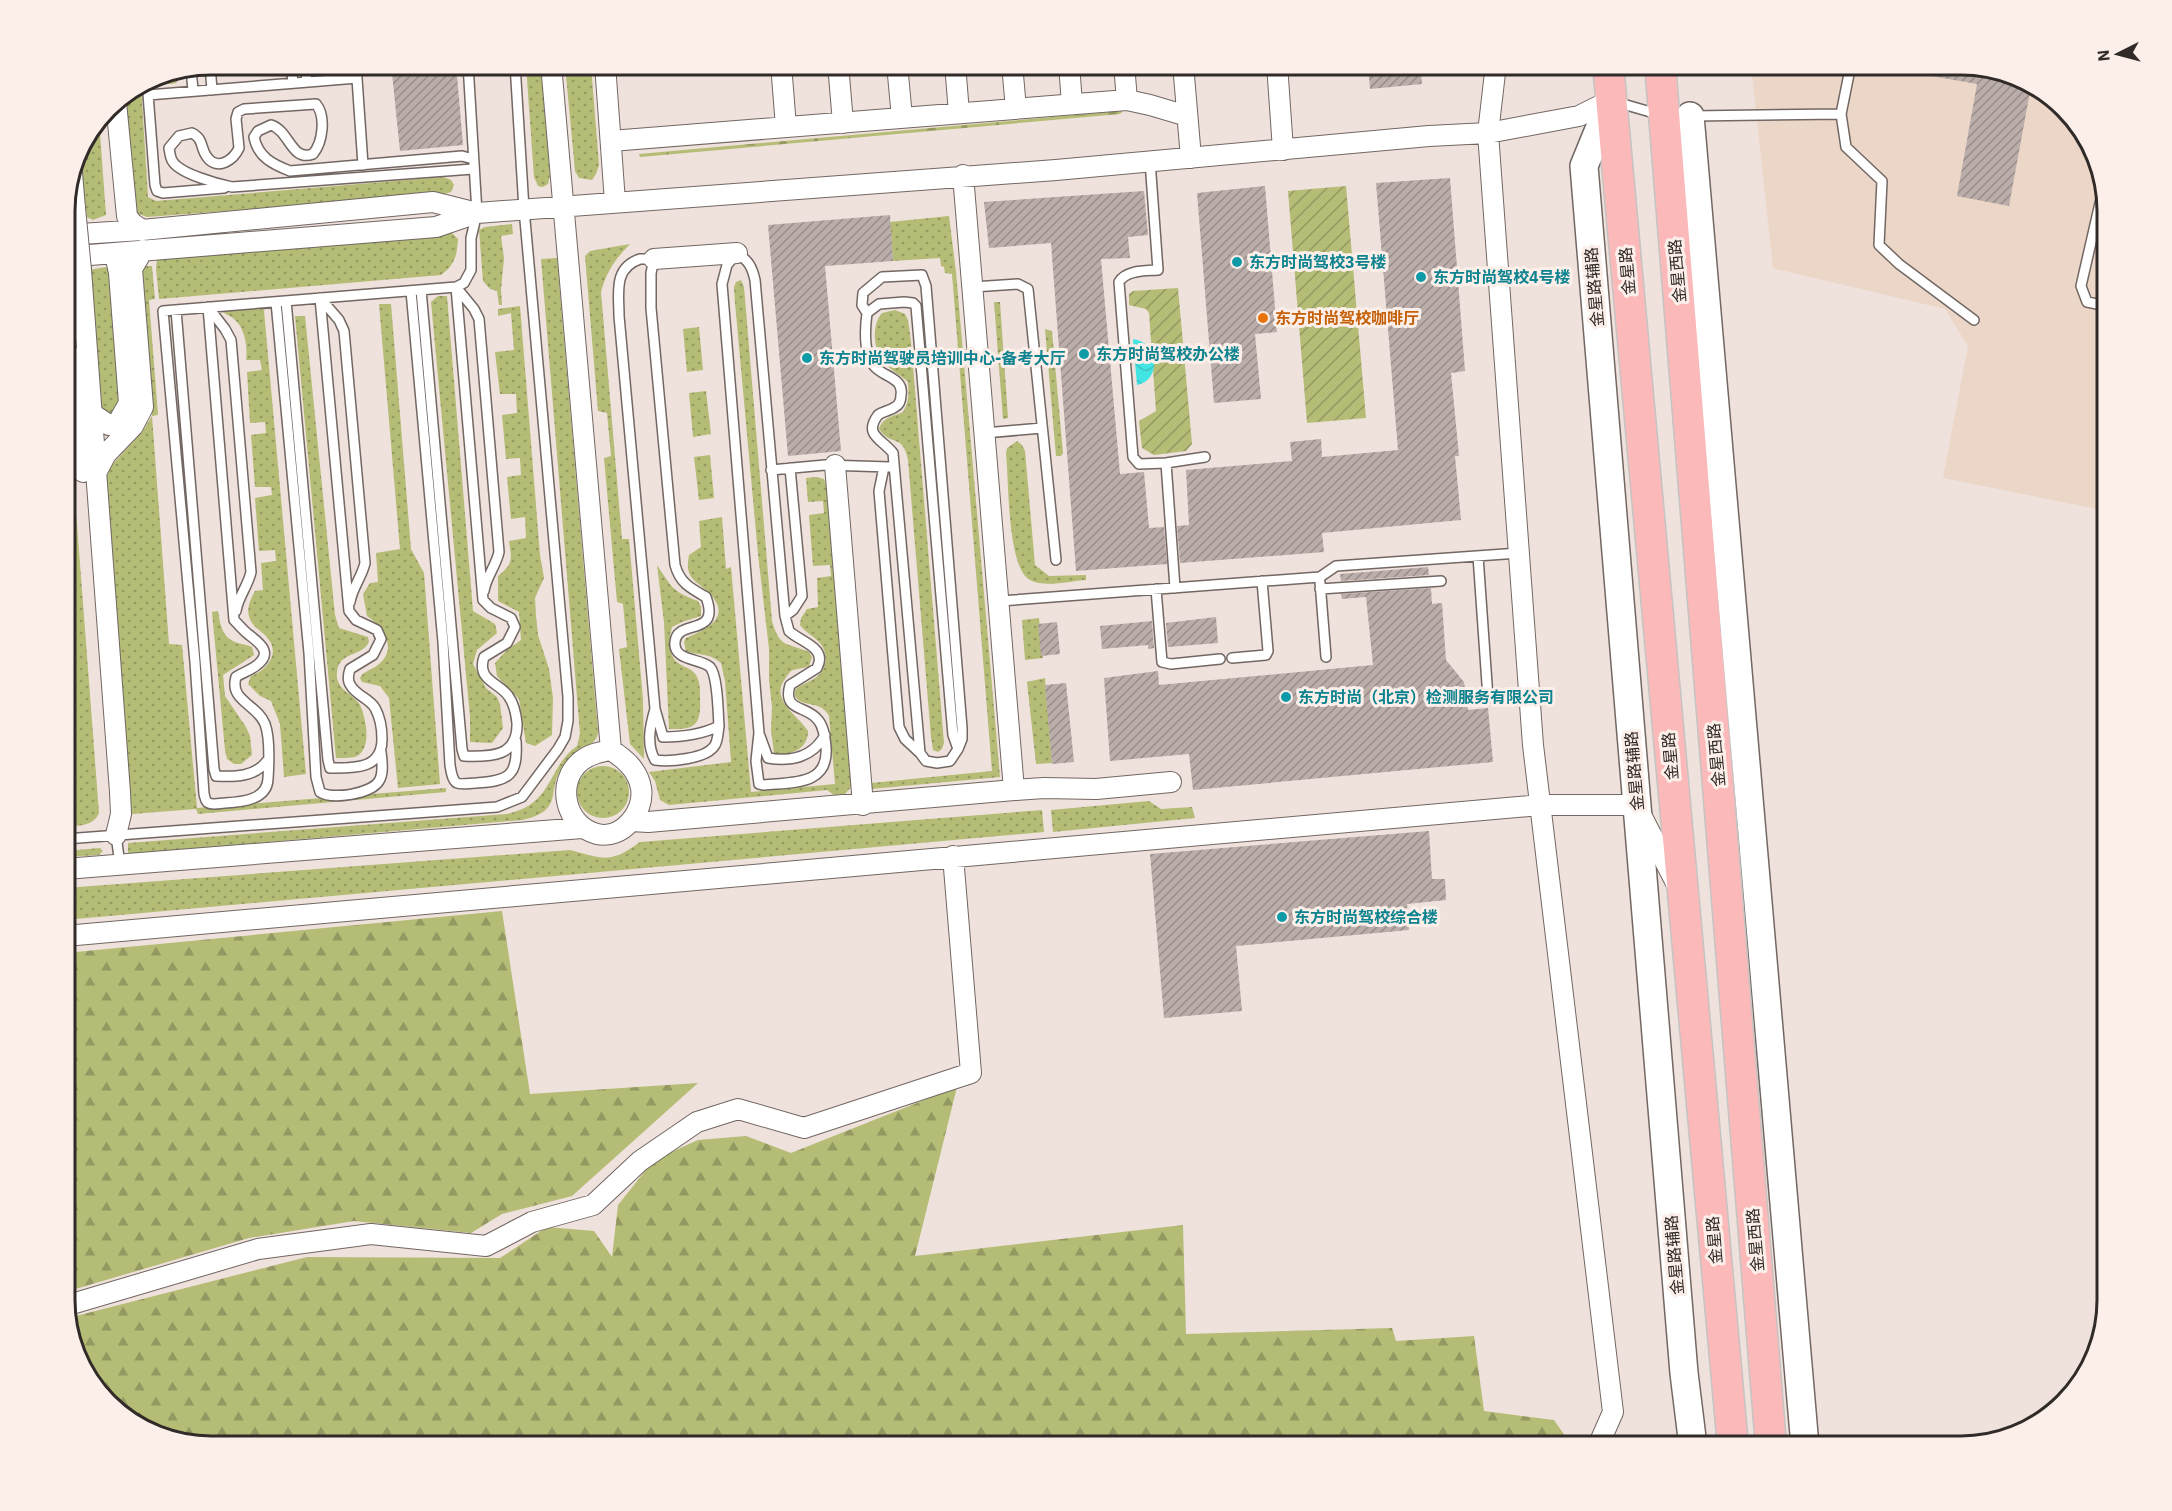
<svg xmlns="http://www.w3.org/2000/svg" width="2172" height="1511" font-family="'IBM Plex Sans','Noto Sans SC',sans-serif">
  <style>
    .industrial { fill: #ebd6c8 }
    .grass { fill: url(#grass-dots) }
    .forest { fill: url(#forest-firs) }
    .garden { fill: url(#garden-furrows) }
    .water { fill: url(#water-waves) }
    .building { fill: url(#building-hatch) }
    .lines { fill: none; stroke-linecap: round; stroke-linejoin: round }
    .lane-casing { stroke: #726762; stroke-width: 12 }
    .street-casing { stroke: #726762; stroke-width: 22 }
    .secondary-casing { stroke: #726762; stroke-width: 30 }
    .primary-casing { stroke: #c5c4c3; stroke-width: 33 }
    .lane { stroke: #fff; stroke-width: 9 }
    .street { stroke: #fff; stroke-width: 20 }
    .secondary { stroke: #fff; stroke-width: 27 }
    .primary { stroke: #fbb9b9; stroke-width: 30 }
    .street-bridge-casing { stroke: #726762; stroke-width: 22; stroke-linecap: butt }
    .street-bridge { stroke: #fff; stroke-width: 20 }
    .culture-dot { fill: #0f9aa8; stroke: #fcefe9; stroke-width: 2 }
    .food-dot { fill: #e8710a; stroke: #fcefe9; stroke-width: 2 }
    .labels { text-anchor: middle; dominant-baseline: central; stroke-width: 6; stroke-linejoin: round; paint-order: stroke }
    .culture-label { font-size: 16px; font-weight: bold; fill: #0d838f; stroke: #fcefe9; text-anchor: start }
    .street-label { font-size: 16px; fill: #302b28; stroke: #fcefe9 }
    .food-label { font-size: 16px; font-weight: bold; fill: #c56008; stroke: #fcefe9; text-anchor: start }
    .rim { fill: none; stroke: #302b28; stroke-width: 3 }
  </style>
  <defs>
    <pattern id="grass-dots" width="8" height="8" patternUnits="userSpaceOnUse" patternTransform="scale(1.5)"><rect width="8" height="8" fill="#b4bc75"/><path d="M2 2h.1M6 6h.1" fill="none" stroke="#939960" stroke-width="1.8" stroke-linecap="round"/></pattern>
    <pattern id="forest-firs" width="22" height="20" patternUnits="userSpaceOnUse" patternTransform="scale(1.5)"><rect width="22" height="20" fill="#b4bc75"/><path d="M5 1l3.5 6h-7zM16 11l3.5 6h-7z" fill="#939960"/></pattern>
    <pattern id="garden-furrows" width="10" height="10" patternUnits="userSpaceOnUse" patternTransform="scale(1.5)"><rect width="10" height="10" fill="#b4bc75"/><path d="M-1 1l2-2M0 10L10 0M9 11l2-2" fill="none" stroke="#939960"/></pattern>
    <pattern id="water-waves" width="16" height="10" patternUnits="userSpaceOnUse" patternTransform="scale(1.5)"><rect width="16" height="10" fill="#43e4e4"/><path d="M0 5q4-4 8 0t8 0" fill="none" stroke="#3bc4c4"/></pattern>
    <pattern id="building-hatch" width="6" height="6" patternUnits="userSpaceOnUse" patternTransform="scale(1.5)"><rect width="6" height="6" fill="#bbadaa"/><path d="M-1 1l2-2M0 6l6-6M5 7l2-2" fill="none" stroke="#988d8a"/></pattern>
  </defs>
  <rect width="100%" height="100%" fill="#efe1db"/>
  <!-- industrial -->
  <path class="industrial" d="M1751,65H1961L2043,89L2092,146L2107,211V511L1943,478L1968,346L1945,309L1773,268Z"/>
  <!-- grass -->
  <path class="grass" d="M526,65H541L550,175L548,184L543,187L538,186L534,177Z
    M565,65H591L599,165L596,174L592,180L579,178L575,171Z
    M184,70L176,83C167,85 160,84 155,76Z
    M141,85L148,197L156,201L443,177L451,180L454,185L451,192L441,195L147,217L134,212L126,95Z
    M99,120L106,215L93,220L87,217L79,150Z
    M949,216L956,272L1000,777L871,789V783L992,771L952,274L945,273L944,267L941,266L940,258L893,261L890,222Z
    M512,224L513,234L501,236L504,258L501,290L502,305H499L497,291L490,289L483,281L479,230L485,227Z
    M452,233L458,239C457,255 455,265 441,275L159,299L156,269L157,257Z
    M630,244C616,258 606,272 601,292L622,539H629L643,700L644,759L630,744L619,649L627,647L623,604L617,602L604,458L611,456L607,413L598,411L585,256L590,251Z
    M557,258L598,732C597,747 575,751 566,762C543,789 568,810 522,820L128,854V843L507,814C554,804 547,767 577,746L580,734L541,259Z
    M144,266H152L155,299L149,300L158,415L152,416L169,644L182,645L197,808L446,788V792L198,814L196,809L132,814L106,481L109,468L142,432L152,416L141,271Z
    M106,267L111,275L122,391L119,409L111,414L103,415L100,409L89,270Z
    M741,280L744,287L772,621C780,648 785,642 809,652L812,657L809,666C803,669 796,668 791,671C790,672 785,678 785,679C769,700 799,716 808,731C808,750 790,756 774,753L771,730L772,707L769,680V649L758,554L735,303L734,287L736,282Z
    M438,296H447L473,611L495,624L497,633L477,650L473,664L486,688L497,697L500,704L503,728L492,743L470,742V717L431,302Z
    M994,302H1000L1008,418L1003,419Z
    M379,304H391L411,549L424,573L440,784L398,788L389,698L380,686L362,682L360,678C364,670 373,670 379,664C398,648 383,627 367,616L363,594L370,583L378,582L376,553L400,549Z
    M250,306L266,307L264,311L306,774L284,777L280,724L271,701L260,696L248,684L251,676C265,671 280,655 269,640C265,633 256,629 252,623C245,612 249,602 255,591L263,590L261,563L276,561L275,550L259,551L255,498L272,495L271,487H255L251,435L266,433L265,422L250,423L247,372L262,370L260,360H246C248,349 245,330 237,322C232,316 222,312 216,309Z
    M520,306L540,555L544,578L535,598L536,616L538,635L549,669L553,698L552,735L535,746L526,743L519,699L497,676L495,663L507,650L521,640L519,612L498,601V576C513,564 512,560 509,541L526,538L525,517L511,519L507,477L521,475L520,458L506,459L502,415L517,413L516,394H500L495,352L514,350L511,313L498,316V309Z
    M895,310L905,314L908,320L911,342L944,743L942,749L938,752L933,750L931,737L908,460C903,433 891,447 879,429C883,417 892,417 903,412C909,402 909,394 908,382C901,375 891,371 885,363C873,351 871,326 882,313Z
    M295,316H305L335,615L339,628L368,637L369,642C362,657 339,651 337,672C335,690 353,693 360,705C366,718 373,750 355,757C349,758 342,758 336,758Z
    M699,327L703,370L687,372L683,329Z
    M1045,329L1052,331L1063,453L1061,456H1056Z
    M706,391L711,434L693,437L689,393Z
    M1017,441L1022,445L1025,451L1035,565L1049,576L1086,575V580C1069,581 1045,588 1030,580C1007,568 1009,480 1006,454L1007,448Z
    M710,455L714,498L699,500L694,457Z
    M65,468L74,485L99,813C93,827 79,825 65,827V820L75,819L69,740L65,723V591L69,590L68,577H65Z
    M817,477L824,479L828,490L851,787L845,794L834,795L827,790L669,805L660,800L655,781L649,772L731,762L725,681L721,663C708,652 699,656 686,651L684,642L686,638C707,629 733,617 709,593C703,586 693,582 689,573C687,567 688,561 689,555L701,547L699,521L722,517L726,569L731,567L751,792L835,784L829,716C820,699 803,709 795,696V690C801,684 808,683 815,678C828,670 829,651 818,641C812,635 805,632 800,625L801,618L807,609L818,607L817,578L831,576L830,565L813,566L809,515L824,513L823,501L808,502L806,478Z
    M657,565C672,587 671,591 698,601L701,607V616L682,622L672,627C669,638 668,649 674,659C678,666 691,667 696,675C700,681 700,690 700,697C701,724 697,730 669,729L664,622Z
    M218,611C220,622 221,635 233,641C238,644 245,644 252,647L254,655L223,675L225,696L246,727L250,736L252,755L241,764H234L227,759L225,750L212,612Z
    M1039,618L1043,658L1025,660L1022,620Z
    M1045,678L1052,763L1036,764L1027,682Z
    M577 792a26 26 0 1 1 52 0a26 26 0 1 1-52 0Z
    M1149,801L1161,809L1192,807L1195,818L1053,832L1051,810Z
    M1042,810L1044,832L65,920V888L570,850C604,859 610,864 640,842Z
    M100,848L103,851L99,855L65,857V851Z"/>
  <!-- forest -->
  <path class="forest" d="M1121,111L1122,112L1120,114L640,157L639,154Z
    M502,911L530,1094L698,1083L572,1196L502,1214L471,1233L354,1221L249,1238L65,1292V953Z
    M957,1087L915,1256L1183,1225L1186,1334L1392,1328L1396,1341L1474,1336L1484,1411L1554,1420L1572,1446H211L129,1422L84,1373L68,1318L307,1257L500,1258L547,1227L594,1231L612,1257L618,1205L654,1160L698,1140L746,1136L791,1153Z"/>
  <!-- garden -->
  <path class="garden" d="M1346,186L1366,418L1307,423L1288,191Z
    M1178,288L1192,444L1186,451L1154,455L1142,448L1139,421L1156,411L1149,313L1146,309L1129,305V294L1133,291Z"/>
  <!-- water -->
  <path class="water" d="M1133,339C1159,342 1162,380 1137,385Z"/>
  <!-- building -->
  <path class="building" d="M391,64H456L463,145L400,151Z
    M1368,64H1420L1422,84L1370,89Z
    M1916,64H1961L2031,86L2009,206L1957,196L1977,84L1915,73Z
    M1450,178L1465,371L1451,373L1459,456H1455L1461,520L1322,533L1324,552L1180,563L1177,526L1189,525L1186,470L1292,461L1290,442L1321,439L1322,457L1398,450L1376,183Z
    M1265,186L1277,332L1255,334L1261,399L1214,403L1197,193Z
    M1144,191L1148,235L1128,237L1130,258L1101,259L1120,474L1144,472L1149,528L1164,527L1167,564L1076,571L1051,243L989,248L984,202Z
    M890,215L893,261L825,266L841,451L788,456L768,225Z
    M1428,567L1429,575L1341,581L1340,574Z
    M1431,588L1432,604L1442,603L1446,660L1464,682L1468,710L1488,708L1493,762L1193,790L1189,754L1110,761L1104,678L1158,671L1159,685L1373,665L1366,597L1342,599L1341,594Z
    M1216,617L1218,643L1168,647L1166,623Z
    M1152,621L1154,648L1148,649V645L1102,649L1100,626Z
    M1057,622L1060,654L1041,656L1038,624Z
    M1066,683L1074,762L1052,764L1045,685Z
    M1429,831L1432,879H1445L1446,900L1407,904L1409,930L1236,946L1242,1011L1164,1018L1150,854Z"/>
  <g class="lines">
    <defs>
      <path id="lane" d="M291,64L293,83
        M305,64L307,82
        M356,64L363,165
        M1851,64L1841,114L1846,147L1882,181L1879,245L1899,264L1974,320
        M210,65L212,90
        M191,68L193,91
        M147,81L155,185L157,191L163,193L224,188
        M148,95L357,78
        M1616,102L1661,115
        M1692,116L1841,114
        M473,159L462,156L290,171C272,164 258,157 254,137L258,131L271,125C290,131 291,162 313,154C323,142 326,116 316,104L244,109L238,112L236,119L239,148C234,159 218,172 207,157C200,148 204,139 192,133L179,136L169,148C170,153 170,158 173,162C181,174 218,184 232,187L473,169
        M1150,161L1158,270C1145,271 1126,270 1119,282L1133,457L1139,464L1166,463L1205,457
        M2103,190L2081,286L2087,302L2107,306
        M737,253C749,261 752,267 755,280L785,616L789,631C800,642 828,647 817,668L790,685C782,712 807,705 818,720C824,727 825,738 826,747C829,786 792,782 764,785L759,784L756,761L759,733L722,284L727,265Z
        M640,259H654L651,273V308L675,565C680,583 690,588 706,597C721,638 677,618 675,642C673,661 700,658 710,667C718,676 718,713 719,726C701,735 683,737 663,737L655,709L619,316C619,293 613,268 640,259Z
        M456,287L474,309L479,319L499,552C496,566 486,577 484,591
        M973,287L1018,284L1028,289L1056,560
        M421,290L462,749L464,756C491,757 518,757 517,723C516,714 514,704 509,697C503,687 491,684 485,675C481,669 482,663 484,657L507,643L515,627L511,618L491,608L483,600L456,287
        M411,291L443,642L450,765C451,771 452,780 457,783C461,785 470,783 476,783C510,781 518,775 516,741
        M320,298L339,320L344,331L365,563C362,577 352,588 350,602
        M286,301L328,760L330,768C353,768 382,770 382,739C382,729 380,717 375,708C369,698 357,696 351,686C347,681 348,675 350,669L373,655L381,639L377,630L356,620L349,611L320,298
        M276,302L309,653L316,777L320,792C332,800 371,794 379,781C384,773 382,761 381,752
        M904,302L913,303L916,306L953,735L958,749L950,761L937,763L926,761L920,753L893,453C882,439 863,435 878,415C883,411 890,411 895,407C899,405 901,400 901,395C904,378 884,377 875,367C863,354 865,328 867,313L879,304Z
        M208,307L234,620C239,625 243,630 248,634C258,642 274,652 257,665C251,670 242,673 236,677C229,701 257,704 265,724C270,737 269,764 268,779C267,800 242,802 225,803C220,803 212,806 207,802C205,800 205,797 204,794L195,662L163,311L456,287L464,283L471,270V238L477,213L468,64
        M208,307L225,329L231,340L251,572C248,586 238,597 236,611
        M176,310C188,463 201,616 214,769L216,776C235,777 255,777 267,761
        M867,313L862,305L863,293L882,277L922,275L926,286L962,728V739L958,749
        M985,433L1042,428
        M1166,463L1175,588
        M884,467L879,491L899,727L905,739L920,753
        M771,470L825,465L889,467
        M1478,556L1488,698
        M1320,582L1326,657
        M1156,589L1162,662L1171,664L1220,659
        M1320,589L1441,581
        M1000,601L1320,577L1336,566L1519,553
        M785,616L793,610L802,596L790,468
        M1232,658L1266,655L1268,651L1262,581
        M655,709C650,726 646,744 655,760C670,762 707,759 715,745C718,740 718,732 719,726
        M760,736L768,758C791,762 813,757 825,735
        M116,835L120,865
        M65,839L497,807L522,797L558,749L565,737L568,721V697L524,209L515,64"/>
      <path id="street" d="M551,64L611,750
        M605,64L615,202
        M781,64L786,127
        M838,64L843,123
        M897,64L902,118
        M955,64L959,113
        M1012,64L1016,109
        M1069,64L1072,104
        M1124,64L1127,100
        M1183,64L1191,158
        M1277,64L1283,150
        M1496,64L1488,133L1533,745L1613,1412L1598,1446
        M116,102L127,216L132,223L142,230
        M611,141L1127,100L1150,105L1187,116
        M72,173L75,208
        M65,235L142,230L433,202L477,213
        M65,257L436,227L477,213L1056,170L1429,136L1488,133L1579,116L1611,100
        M654,259L737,253
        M81,270L120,792L121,814L116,835
        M74,358L83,472
        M91,413L109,425L117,424L129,403L119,273L115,254
        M835,465L863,805
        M96,473L106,454L133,426L143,407L132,269L143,250
        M611,750C625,759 638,770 641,788C645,812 622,840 597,834C565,826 555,782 581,761C590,754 600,752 611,750Z
        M1014,790L1044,788L1096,789L1171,782
        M632,821L648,822L1014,790L963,175
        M65,869L582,828
        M65,936L1540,805H1636L1676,883
        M65,1306L258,1249L371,1234L486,1246L532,1222L593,1205L640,1161L697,1122L738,1109L804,1128L971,1073L953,856"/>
      <path id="secondary" d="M1611,100L1584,166L1684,1373L1693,1446
        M1690,116L1805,1446"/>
      <path id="primary" d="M1608,64L1733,1446
        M1660,64L1771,1446"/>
    </defs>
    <!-- lane casing -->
    <use href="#lane" class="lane-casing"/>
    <!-- street casing -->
    <use href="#street" class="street-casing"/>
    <!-- secondary casing -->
    <use href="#secondary" class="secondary-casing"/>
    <!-- primary casing -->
    <use href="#primary" class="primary-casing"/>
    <!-- lane -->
    <use href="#lane" class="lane"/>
    <!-- street -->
    <use href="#street" class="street"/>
    <!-- secondary -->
    <use href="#secondary" class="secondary"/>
    <!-- primary -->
    <use href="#primary" class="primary"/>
    <defs>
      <path id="street-bridge" d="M75,208L81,270"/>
    </defs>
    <!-- street-bridge casing -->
    <use href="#street-bridge" class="street-bridge-casing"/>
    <!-- street-bridge -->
    <use href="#street-bridge" class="street-bridge"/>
  </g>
  <!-- markers -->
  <g class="culture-dot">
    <circle cx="1237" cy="262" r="6"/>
    <circle cx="1421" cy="277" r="6"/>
    <circle cx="1084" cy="354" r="6"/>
    <circle cx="807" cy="358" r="6"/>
    <circle cx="1286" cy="697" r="6"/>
    <circle cx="1282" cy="917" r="6"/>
  </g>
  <circle class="food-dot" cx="1263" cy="318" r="6"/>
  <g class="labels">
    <!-- culture labels -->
    <g class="culture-label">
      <text x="1249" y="262">东方时尚驾校3号楼</text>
      <text x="1433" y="277">东方时尚驾校4号楼</text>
      <text x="1096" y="354">东方时尚驾校办公楼</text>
      <text x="819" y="358">东方时尚驾驶员培训中心-备考大厅</text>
      <text x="1298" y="697">东方时尚（北京）检测服务有限公司</text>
      <text x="1294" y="917">东方时尚驾校综合楼</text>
    </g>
    <!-- street labels -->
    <g class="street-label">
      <text transform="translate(1627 271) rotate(-95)">金星路</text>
      <text transform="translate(1677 271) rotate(-95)">金星西路</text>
      <text transform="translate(1594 287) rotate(-95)">金星路辅路</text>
      <text transform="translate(1716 755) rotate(-95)">金星西路</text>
      <text transform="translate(1670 756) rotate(-95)">金星路</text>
      <text transform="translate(1634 771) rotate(-95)">金星路辅路</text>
      <text transform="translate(1714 1240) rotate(-95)">金星路</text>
      <text transform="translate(1755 1240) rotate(-95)">金星西路</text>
      <text transform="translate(1674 1255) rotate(-95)">金星路辅路</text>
    </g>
    <!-- food labels -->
    <g class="food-label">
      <text x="1275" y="318">东方时尚驾校咖啡厅</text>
    </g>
  </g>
  <!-- crop -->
  <path d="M0 0H2172V1511H0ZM211 75H1961A136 136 0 0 1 2097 211V1300A136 136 0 0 1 1961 1436H211A136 136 0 0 1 75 1300V211A136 136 0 0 1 211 75Z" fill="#fcefe9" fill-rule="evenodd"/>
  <path class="rim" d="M211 75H1961A136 136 0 0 1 2097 211V1300A136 136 0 0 1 1961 1436H211A136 136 0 0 1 75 1300V211A136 136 0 0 1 211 75Z"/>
  <!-- north arrow -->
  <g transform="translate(2118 54) rotate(264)" stroke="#fcefe9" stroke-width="4.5" paint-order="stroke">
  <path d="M0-4.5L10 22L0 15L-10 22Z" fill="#302b28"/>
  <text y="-9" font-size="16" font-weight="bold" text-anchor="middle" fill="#302b28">N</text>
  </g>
</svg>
